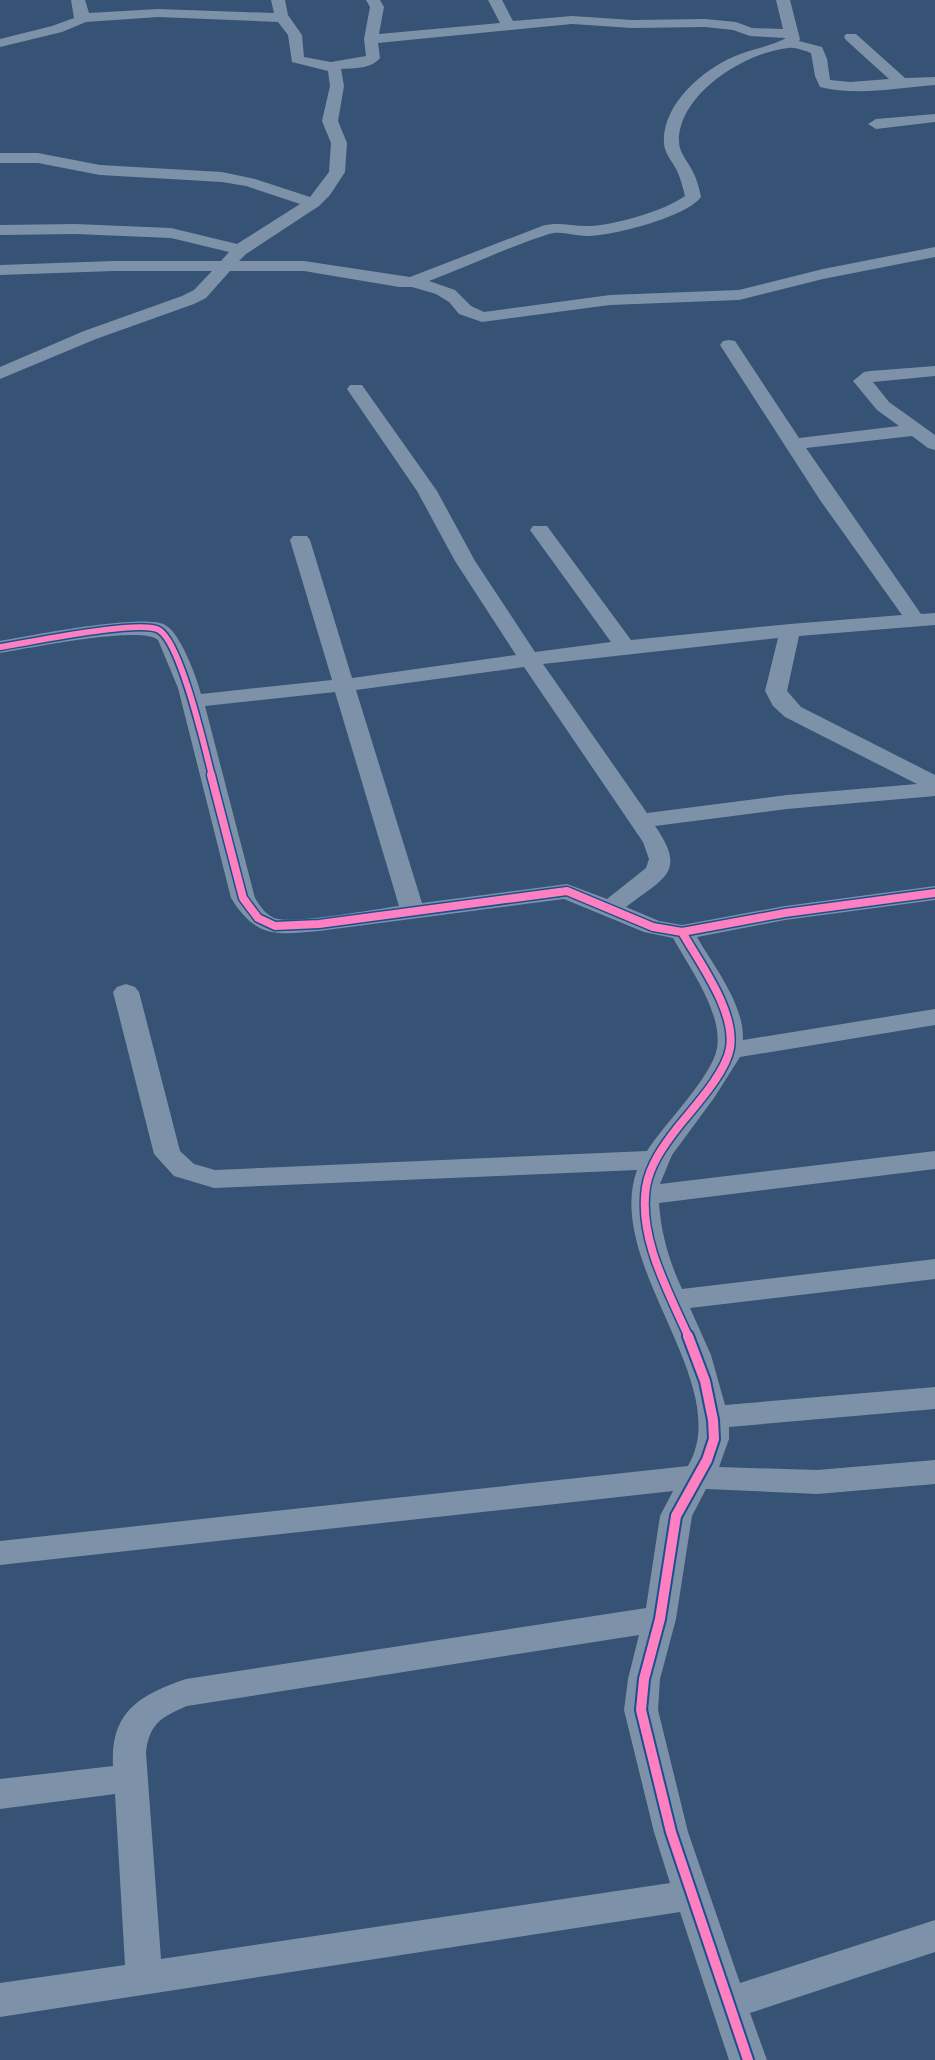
<svg xmlns="http://www.w3.org/2000/svg" width="935" height="2060" font-family="'Open Sans',sans-serif">
  <style>
    .lines { fill: none; stroke-linecap: round; stroke-linejoin: round }
    .minor { fill: #7d92a8; fill-rule: evenodd }
    .cycleway-far2-casing { stroke: #1b4f8f; stroke-width: 9 }
    .cycleway-far1-casing { stroke: #1b4f8f; stroke-width: 11 }
    .cycleway-casing { stroke: #1b4f8f; stroke-width: 14 }
    .cycleway-far2 { stroke: #ff80c0; stroke-width: 6 }
    .cycleway-far1 { stroke: #ff80c0; stroke-width: 8 }
    .cycleway { stroke: #ff80c0; stroke-width: 10 }
  </style>
  <rect width="100%" height="100%" fill="#365274"/>
  <g class="lines">
    <!-- minor -->
    <path class="minor" d="M71,0H85L89,13L158,9L274,13L271,0H285L288,15L302,35L304,57L331,62L366,56L364,39L370,7L366,0H380L384,7L379,34L500,23L488,0H502L513,21L572,16L632,20L705,19L736,22L752,28L783,29L776,0H790L800,39L799,41L822,47L827,59L830,80L850,82L889,79L846,40L844,37L846,34H856L905,78L935,77V85C898,88 856,96 820,87L815,76L811,53C805,51 795,47 789,48C746,52 679,93 679,141C679,153 687,160 692,170C697,179 699,188 701,197C686,217 615,235 590,236C576,237 562,230 549,234C508,247 469,266 429,281L455,290L471,306L484,312L610,295L739,290L823,269L935,247V257L823,279L739,300L610,305L482,322L459,314L449,302L436,294L412,287H399L304,271H230L206,298L194,304L96,339L0,379V367L84,331L182,296L194,290L212,271H114L0,275V265L114,261H221L229,252L171,238L75,234L0,235V225L75,224L171,228L237,244L300,204L246,186L222,182L100,175L38,163H0V153H38L100,165L222,172L255,179L310,197L329,172L331,143L322,121L330,86L328,71L292,62L288,35L278,22L158,17L86,22L62,32L0,47V39L52,26L74,18ZM572,24L632,28L705,27L733,30L750,36L786,38C770,47 750,49 733,57C702,70 661,106 664,144C665,155 674,163 678,173C681,180 683,188 685,196C664,211 615,225 590,226C573,227 559,221 542,226L410,277L304,261H239L246,254L319,206L330,195L345,172L347,143L338,121L344,86L341,69C355,68 371,69 380,58L378,43Z
      M935,114V122L876,129L868,124L876,119Z
      M729,340L735,341L799,438L899,426L877,410L853,381L864,372L870,371L935,366V376L873,382L889,402L935,435V450L928,448L912,436L806,448L921,614L935,613V625L799,636L787,691L801,707L935,775V796L787,809L655,826C688,873 663,878 626,907L659,921L682,925L785,906L935,886V900L785,920L697,937C714,967 744,1003 743,1040L935,1009V1025L740,1057L714,1098L672,1155L660,1184L935,1151V1169L659,1203C661,1233 669,1261 682,1289L935,1259V1279L690,1308L711,1355L725,1405L935,1387V1409L729,1427V1439L719,1467L817,1470L935,1460V1484L817,1494L706,1489L692,1516L676,1619L660,1679L658,1710L688,1832L740,1983L935,1920V1952L750,2013L767,2060H729L680,1912L0,2017V1983L125,1965L115,1794L0,1809V1779L113,1766C110,1711 140,1695 186,1679L646,1608L660,1516L673,1491L0,1565V1541L688,1466C736,1384 603,1264 637,1170L214,1188L174,1176L154,1154L113,992L117,987L126,984L135,987L139,992L180,1151L194,1164L215,1170L647,1151C664,1124 712,1077 717,1048C723,1013 689,967 673,938L644,932L564,899L319,931C275,935 256,938 231,898L178,688L158,640C141,625 27,649 0,653V641C30,636 143,613 165,625C180,632 197,678 201,694L332,680L290,540L293,536H307L310,540L352,678L516,655L455,561L417,491L347,389L350,385H362L437,491L475,561L535,652L611,642L530,530L533,526H547L631,640L790,624L902,615L820,500L720,345L723,341ZM778,638L765,691L773,706L785,717L917,784L787,795L647,813L543,664ZM524,667L643,842L649,859L646,868L607,899L567,884L422,903L356,690ZM335,692L399,906C376,909 290,925 274,918C265,914 260,906 255,898L205,706ZM639,1635L628,1679L624,1710L654,1832L670,1883L161,1959L146,1753C149,1724 161,1717 187,1706Z"/>
    <defs>
      <path id="cycleway-far2" d="M0,647C27,643 140,619 159,630C181,643 205,749 212,776"/>
      <path id="cycleway-far1" d="M211,775L243,898L258,918L275,926L319,924L567,891L653,927L682,932L785,913L935,893
        M682,932C699,962 736,1011 730,1048C726,1073 694,1107 678,1127C664,1145 650,1164 646,1187C638,1239 669,1292 689,1338"/>
      <path id="cycleway" d="M688,1336L705,1381L713,1420L714,1439L707,1460L676,1516L660,1619L644,1679L641,1710L671,1832L748,2060"/>
    </defs>
    <!-- cycleway-far2 casing -->
    <use href="#cycleway-far2" class="cycleway-far2-casing"/>
    <!-- cycleway-far1 casing -->
    <use href="#cycleway-far1" class="cycleway-far1-casing"/>
    <!-- cycleway casing -->
    <use href="#cycleway" class="cycleway-casing"/>
    <!-- cycleway-far2 -->
    <use href="#cycleway-far2" class="cycleway-far2"/>
    <!-- cycleway-far1 -->
    <use href="#cycleway-far1" class="cycleway-far1"/>
    <!-- cycleway -->
    <use href="#cycleway" class="cycleway"/>
  </g>
</svg>
